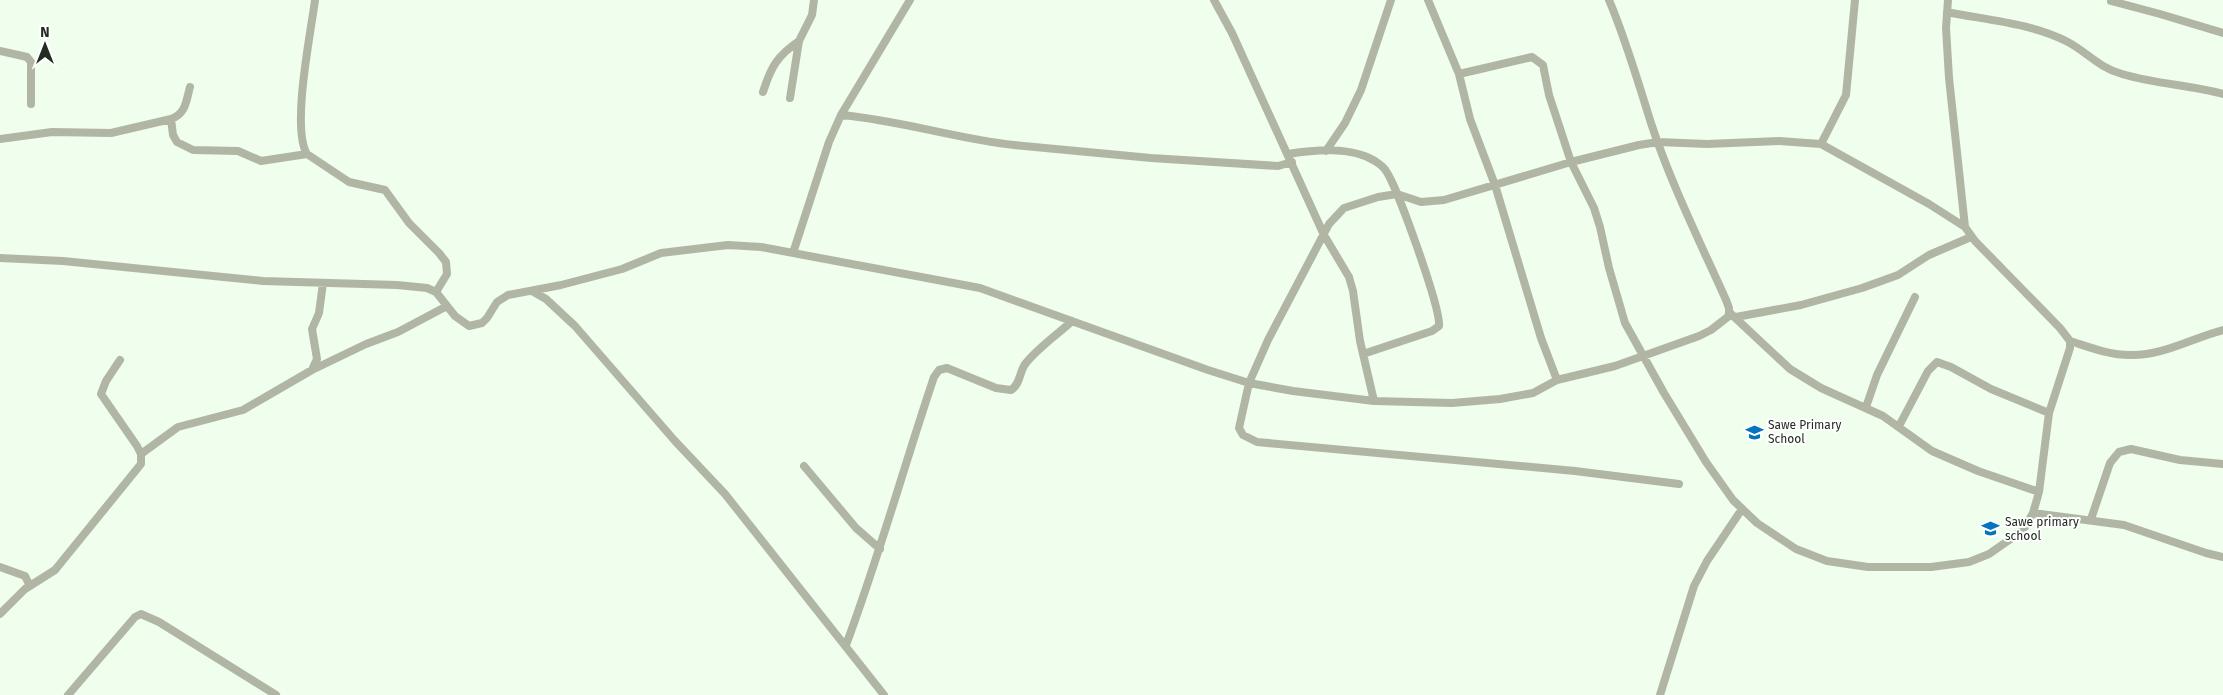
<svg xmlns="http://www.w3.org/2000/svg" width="2223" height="695" font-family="'Fira Sans',sans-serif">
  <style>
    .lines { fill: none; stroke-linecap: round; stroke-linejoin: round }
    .minor { stroke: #b1b6a4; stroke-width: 8 }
    .labels { text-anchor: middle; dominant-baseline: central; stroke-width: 4; stroke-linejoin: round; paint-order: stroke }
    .poi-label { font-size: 12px; fill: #222c22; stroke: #fff; text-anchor: start }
  </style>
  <rect width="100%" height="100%" fill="#effeed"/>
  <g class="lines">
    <!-- minor -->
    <path class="minor" d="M315,0C311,32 291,128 307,154L349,182L385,190L409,223L439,253L446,262L447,274L436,292
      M1214,0L1232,33L1324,235L1349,277L1353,291L1360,341L1374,401
      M1428,0L1459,74L1470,119L1495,185L1541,338L1557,380
      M2111,1L2160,14L2223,33
      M1947,12C1986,20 2030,23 2066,41C2086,51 2099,68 2122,74C2155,84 2190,85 2223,94
      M0,51L27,57L31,62V104
      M1459,74L1532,57L1543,65L1549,95L1571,162L1594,208L1600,227L1609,268L1625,323L1664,393L1706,462L1733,500L1757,523L1796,549L1827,561L1868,567H1931L1969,562L1989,554L2012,538L2025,527L2033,513L2039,492L2049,413L2070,348V341L2060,328L1975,241L1965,227L1949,78L1946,28L1948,0
      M763,92C771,67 777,56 799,41
      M790,98L799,41L812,15L814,0
      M841,115C900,120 956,139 1014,145L1151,158L1278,166L1292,162
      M171,119L173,135L177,142L193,150L238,151L261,161L307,154
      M0,139L52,132L111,133L171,119C186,114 186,101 190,87
      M1821,144L1846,95L1855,0
      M1326,151L1345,123L1361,90L1391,0
      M1288,154C1314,150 1351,146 1375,161C1378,163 1384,167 1386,171C1397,186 1441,309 1439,326L1432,331L1363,354
      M793,253L829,142L841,115L910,0
      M0,258L63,261L263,281L397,285L427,288L436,292L455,316L469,326L482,323L487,318L497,302L508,295L561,285L622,269L661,253L728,245L761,247L980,288L1208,370L1249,383L1293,391L1374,401L1452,403L1500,399L1533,393L1557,380L1615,366L1699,336L1711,330L1729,316V308L1726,300C1700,242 1671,184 1651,123C1638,82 1626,40 1609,0
      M532,291L546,299L575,326L675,441L725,494L884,695
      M1729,312L1790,369L1821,388L1883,416L1932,451L1978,471L2039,492
      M1736,317L1801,305L1862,288L1898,275L1929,255L1971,237
      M2070,341C2089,347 2109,355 2130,355C2162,356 2192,338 2223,330
      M312,370L366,344L398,332L447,306
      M1866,407L1877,375L1915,297
      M1899,426L1928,371L1937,362L1951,367L1991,389L2049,413
      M141,454L178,427L243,410L312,370L317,359L312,329L319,313L323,283
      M804,466L856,528L880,549
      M1679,484L1575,471L1257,442L1243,435L1239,428L1249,383L1268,340L1329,224L1344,208L1378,197L1397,194L1421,202L1444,200L1571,162L1639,145L1658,142L1707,144L1779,141L1821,144L1929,204L1965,227
      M2033,513L2124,525L2206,553L2223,557
      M2091,519L2110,463L2119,452L2131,449L2180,460L2223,464
      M0,567L25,576L30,586
      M0,614L25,589L55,570L141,464V454L137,446L101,394L106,381L120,360
      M846,645C879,557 904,466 934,377L939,370L947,368L996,388L1011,390C1021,384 1019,371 1026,363C1039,347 1057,335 1072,321
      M68,695L135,617L141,614L159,622L276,695
      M1660,695L1694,586L1707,561L1742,509"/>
  </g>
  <!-- icons -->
  <defs>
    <symbol id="school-bare" viewBox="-9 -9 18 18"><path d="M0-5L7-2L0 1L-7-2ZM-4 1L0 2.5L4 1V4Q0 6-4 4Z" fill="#0573be" stroke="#fff" stroke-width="2.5" paint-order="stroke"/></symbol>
  </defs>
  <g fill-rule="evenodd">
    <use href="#school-bare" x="1742" y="420" width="25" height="25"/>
    <use href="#school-bare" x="1978" y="516" width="25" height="25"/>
  </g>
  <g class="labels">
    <!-- poi labels -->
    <g class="poi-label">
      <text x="1768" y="425">Sawe Primary<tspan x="1768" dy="14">School</tspan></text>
      <text x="2005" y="522">Sawe primary<tspan x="2005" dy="14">school</tspan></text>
    </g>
  </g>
  <!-- north arrow -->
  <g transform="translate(45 45)" stroke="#ffffff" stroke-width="4" paint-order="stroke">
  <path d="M0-4L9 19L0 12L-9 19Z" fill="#222c22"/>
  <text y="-8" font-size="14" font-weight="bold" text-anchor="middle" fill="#222c22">N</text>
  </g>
</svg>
